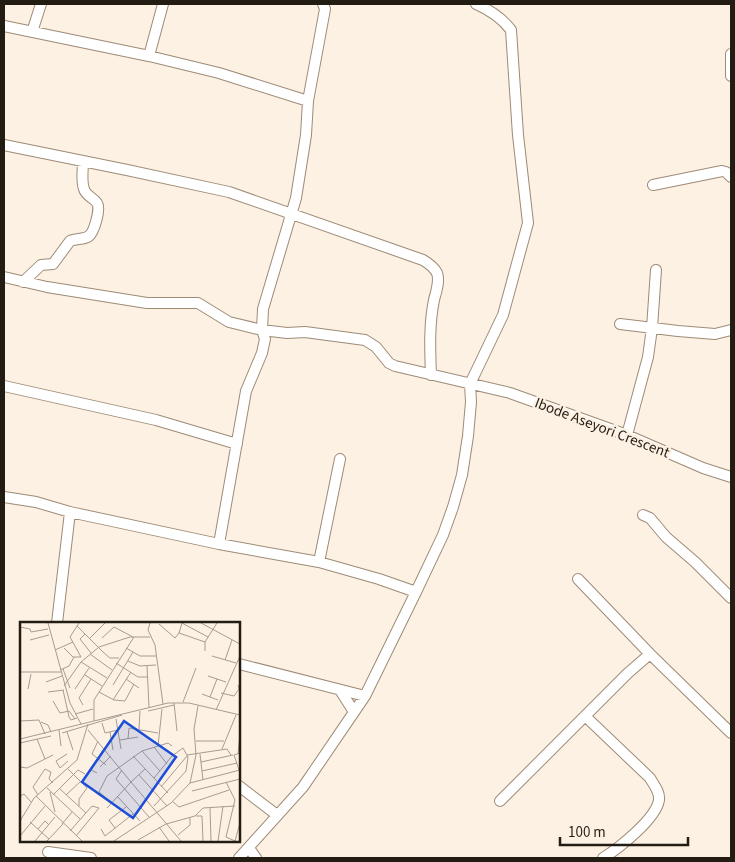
<svg xmlns="http://www.w3.org/2000/svg" width="735" height="862" font-family="'Source Sans 3',sans-serif">
  <style>
    .lines { fill: none; stroke-linecap: round; stroke-linejoin: round }
    .street-casing { stroke: #9d8b76; stroke-width: 12 }
    .street { stroke: #fff; stroke-width: 10 }
    .labels { text-anchor: middle; dominant-baseline: central; stroke-width: 5; stroke-linejoin: round; paint-order: stroke }
    .street-label { font-size: 15px; fill: #231c13; stroke: #fdf1e3 }
    .inset-road { fill: none; stroke: #a69c90; stroke-width: 1 }
    .view { fill: #1d4ed8; fill-opacity: 0.15; stroke: #1d4ed8; stroke-width: 2.5 }
    .inset-edge { fill: none; stroke: #231c13; stroke-width: 2.5 }
  </style>
  <rect width="100%" height="100%" fill="#fdf1e3"/>
  <g class="lines">
    <defs>
      <path id="street" d="M323,4L325,9L308,101L306,135L296,198L263,309L262,330L287,333L305,332L365,340L376,347L389,363L395,366L510,393L627,435L703,468L731,477
        M4,26L149,56L219,73L308,101
        M32,32L41,4
        M149,56L163,4
        M731,76V54
        M4,145L127,170L229,192L423,260C428,263 434,267 437,273C440,281 436,292 434,300C429,324 430,350 431,375
        M653,185L722,171L726,172L731,177
        M4,277L47,287L147,303H198L229,322L262,330L265,339L262,353L246,391L219,544
        M23,282L41,265L53,264L70,241C76,238 84,240 89,236C94,232 101,209 97,203C94,198 86,196 84,189C81,181 83,170 83,161
        M620,324L678,331L715,334L731,330
        M4,386L156,420L237,444
        M627,435L648,357L652,328L656,270
        M4,497L36,502L70,512L219,544L319,562L379,579L416,592
        M643,515L650,518L666,537L695,562L731,598
        M319,562L340,459
        M578,579L650,654L731,733
        M57,623L70,512
        M239,664L365,696
        M340,690L354,712
        M585,716L650,778C654,785 660,792 659,800C656,819 619,848 603,858
        M239,786L277,815
        M500,801L628,673L650,654
        M249,848L256,858
        M48,852L91,858
        M239,858L303,787L365,696L416,592L443,535L453,507L462,475L468,436L471,402L470,384L503,315L528,223L518,135L511,30C501,17 490,10 476,4"/>
    </defs>
    <!-- street casing -->
    <use href="#street" class="street-casing"/>
    <!-- street -->
    <use href="#street" class="street"/>
  </g>
  <g class="labels">
    <!-- street labels -->
    <g class="street-label">
      <text transform="translate(602 428) rotate(21)">Ibode Aseyori Crescent</text>
    </g>
  </g>
  <!-- overview -->
  <g transform="translate(20 622)">
    <rect width="220" height="220" fill="#fdf1e3"/>
    <path class="inset-road" d="M28,1L50,81L61,102M59,1L57,4L83,30L90,36H99M130,1L128,8L135,23L143,82M162,1L159,11L185,20M162,1L188,15M181,1L220,22M139,2L155,16L159,11M57,4L50,15L61,35M0,5L10,7L11,10L28,7M65,12L60,17L71,31M70,16L85,1M82,16L94,5L113,15M10,18L29,13M44,26L53,35H61M106,26L120,34H136M35,28L53,20M185,29V20L197,1M70,32L92,48M192,34L216,41M205,38L212,18M108,39L120,44L136,43M61,40L87,56M96,41L118,55H127M127,44L129,85M43,47L50,66M40,48L49,44L54,35M0,50H41M65,53L82,64M188,54L206,60M106,57L119,66M26,60L42,54M93,63L113,30M44,64L61,40L79,25L110,15H130M8,67L11,52M55,67L69,46M43,68L49,95L51,98L57,96M28,70L44,68M79,70L94,78L105,79L114,62M201,71L214,74L219,67L218,63M182,72L198,78M190,75L197,57M93,78L111,50M33,79L40,91L49,89L55,97M163,80L176,46M154,81L157,109M63,83L59,76L71,57M196,88L220,34M128,89L154,83M55,92L73,87M96,97L101,127M0,99L19,98L25,112M74,99V78L114,15M21,100L28,103L31,110M82,101L85,111L98,108M119,107L120,89M39,108L41,124M68,108L111,160L87,186M47,110L53,128M90,110L93,128M42,111L102,93M0,117L148,81H169L220,93M17,117L25,137L33,133M108,117L109,106L138,111M100,118L118,115M78,119L72,132L86,143M176,119H204M0,121L31,114M138,124L142,87M134,125L147,142M202,127L216,93M122,129L140,149M47,132L36,139L40,146L48,139M180,132L183,158M218,132L220,112M167,133L207,127L211,133M113,134L148,171M181,140L213,133M0,145L7,146L25,137M80,145L91,134M48,147L67,166L59,177V184M125,147L111,160L161,219M102,148L96,157L129,195M219,148L214,133L220,131M182,149L217,141M77,151L71,148L77,137M119,153L147,184M134,156L152,134L163,126L168,135L166,149L134,184M206,160L215,178L206,215L215,219M170,161L176,133L174,107L178,84M141,165L167,134M27,166L60,197M40,167L66,191M172,169L220,157M30,170L35,190M18,173L13,165L25,147L31,150L29,157L33,161M33,173L58,148L65,152M46,173L61,159M0,174L4,172L11,180M16,174L62,219M97,174L120,199M91,180L79,170L87,154L122,129L148,121L152,124M153,180L159,185L209,168M190,185L191,219M176,194H182L183,219M0,199L14,176L57,138L68,102M10,200L29,217M42,202L52,190M139,205L149,219M95,206L89,198L106,185M18,207L25,199L29,203M81,207L85,214L113,192M50,209L72,184L79,186L56,214M158,213L170,203V196M0,214L25,184M118,218L146,202L175,194L183,186L215,184M15,219L35,195M27,219L43,202M94,219L151,181L170,161L220,148M198,219L203,184M215,219L220,201"/>
    <path class="view" d="M104,99L156,135L113,196L62,160Z"/>
    <rect width="220" height="220" class="inset-edge"/>
  </g>
  <!-- border -->
  <rect width="735" height="862" fill="none" stroke="#231c13" stroke-width="10"/>
  <!-- scale -->
  <path d="M560 837v8h128v-8" fill="none" stroke="#231c13" stroke-width="2.5"/>
  <text x="568" y="837" font-size="15" fill="#231c13" stroke="#fdf1e3" stroke-width="4" paint-order="stroke">100 m</text>
</svg>
